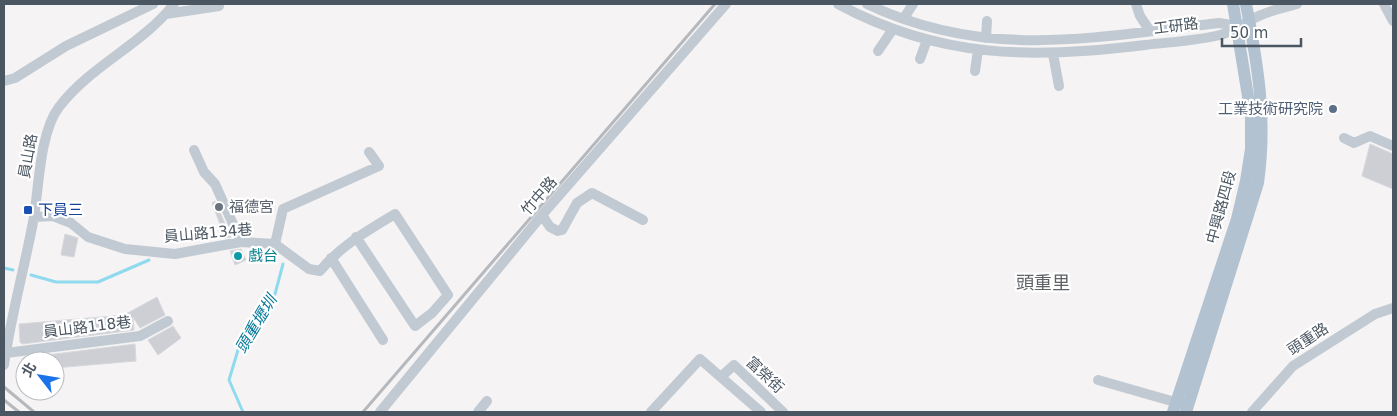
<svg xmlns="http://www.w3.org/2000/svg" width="1397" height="416" font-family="'DejaVu Sans','Noto Sans TC',sans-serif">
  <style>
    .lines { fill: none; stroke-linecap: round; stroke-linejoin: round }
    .stream { stroke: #90daee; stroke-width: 3 }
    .building { fill: #cdcfd5; stroke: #d7d9de }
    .minor { stroke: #c1cad2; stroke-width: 10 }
    .major { stroke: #b3c2d1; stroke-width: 12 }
    .rail { stroke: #b5b8bd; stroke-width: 3 }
    .service-dot { fill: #5c6f8a; stroke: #fff; stroke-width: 2 }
    .worship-dot { fill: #6b7280; stroke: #fff; stroke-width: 2 }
    .transit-dot { fill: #1a4fb4; stroke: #fff; stroke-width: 2 }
    .culture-dot { fill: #0f9aa8; stroke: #fff; stroke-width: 2 }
    .labels { text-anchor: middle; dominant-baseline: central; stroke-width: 4.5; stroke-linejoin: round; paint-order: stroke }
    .street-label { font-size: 15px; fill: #4a5661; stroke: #fff }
    .service-label { font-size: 15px; fill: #4e5e75; stroke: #fff; text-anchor: end }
    .worship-label { font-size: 15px; fill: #5b616d; stroke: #fff; text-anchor: start }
    .transit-label { font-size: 15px; fill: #164399; stroke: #fff; text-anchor: start }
    .culture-label { font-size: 15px; fill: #0d838f; stroke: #fff; text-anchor: start }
    .water-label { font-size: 16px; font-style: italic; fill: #0c7c9b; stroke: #fff }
    .quarter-label { font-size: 18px; fill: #5f6368; stroke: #fff }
  </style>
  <rect width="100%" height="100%" fill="#f5f3f3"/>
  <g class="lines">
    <!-- stream -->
    <path class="stream" d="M4,268L13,270
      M31,275L56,282H98L149,260
      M243,412L229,380L238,350L252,325L275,294L283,264"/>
  </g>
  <!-- building -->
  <path class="building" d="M1370,144L1393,154V189L1362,176Z
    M215,201L231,237L225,238L212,203Z
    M65,234L78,238L74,257L61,255Z
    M241,249L246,260L235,265L230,251Z
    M157,297L165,315L140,328L133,317L134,330L22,344L20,342L19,324L124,315Z
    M173,326L181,338L158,355L148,340Z
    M135,344L136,361L55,368V361H23V358Z"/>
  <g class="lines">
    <!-- minor -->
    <path class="minor" d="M838,4C940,59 1033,59 1145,45C1169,42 1196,41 1220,35C1234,32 1248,20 1261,15C1272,10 1285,7 1297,4
      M867,4C987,61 1094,37 1219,23L1238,26
      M1136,4L1140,16L1150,31
      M1384,4L1393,21
      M166,14L219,6
      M904,18L913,4
      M986,38L987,21
      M878,51L893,29
      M1053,54L1059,86
      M920,59L927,40
      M975,71L978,50
      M4,81L15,78L66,46L153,4
      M1344,138L1354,143L1370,136L1393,146
      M194,150L204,172L215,184L241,242
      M542,215L550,227L558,231L562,230L577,203L592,193L643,220
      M34,217L53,216L71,223L88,237L125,249L175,254L241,242L275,244L309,269L320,271C340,246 367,231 395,214L448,295L432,313L415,326L356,237
      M275,244L283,209L379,166L369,152
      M331,258L383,340
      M6,353L140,336L168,321
      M4,365C11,315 25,266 34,217C39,185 40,132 59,107C91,65 142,45 174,4
      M722,376L734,365L783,412
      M1098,380L1182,404
      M380,412L542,215L726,4
      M478,412L487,401
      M651,412L700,359L761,412
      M1252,412L1293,366L1375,314L1393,308"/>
    <!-- major -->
    <path class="major" d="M1173,412L1237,219L1246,181L1251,149V115L1233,4
      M1186,412L1258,183C1267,119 1258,66 1246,4"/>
    <!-- rail -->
    <path class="rail" d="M4,387L34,412
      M4,400L19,412
      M363,412L715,4"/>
  </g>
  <!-- markers -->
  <circle class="service-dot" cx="1333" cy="109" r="5"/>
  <circle class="worship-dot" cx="219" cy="207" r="5"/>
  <rect class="transit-dot" x="23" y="205" width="10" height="10" rx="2.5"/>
  <circle class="culture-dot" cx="238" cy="256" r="5"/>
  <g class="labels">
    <!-- street labels -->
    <g class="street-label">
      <text transform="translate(1176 26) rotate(-7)">工研路</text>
      <text transform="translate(28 156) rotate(-80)">員山路</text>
      <text transform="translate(539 196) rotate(-49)">竹中路</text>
      <text transform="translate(1221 207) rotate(-75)">中興路四段</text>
      <text transform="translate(208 233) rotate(-5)">員山路134巷</text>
      <text transform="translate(87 327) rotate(-7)">員山路118巷</text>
      <text transform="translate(1308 339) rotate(-33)">頭重路</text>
      <text transform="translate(765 375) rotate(43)">富榮街</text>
    </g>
    <!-- service labels -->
    <g class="service-label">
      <text x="1323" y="109">工業技術研究院</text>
    </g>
    <!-- worship labels -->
    <g class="worship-label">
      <text x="229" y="207">福德宮</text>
    </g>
    <!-- transit labels -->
    <g class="transit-label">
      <text x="38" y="210">下員三</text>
    </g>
    <!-- culture labels -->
    <g class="culture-label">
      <text x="248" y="256">戲台</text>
    </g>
    <!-- water labels -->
    <g class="water-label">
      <text transform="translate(256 324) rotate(-59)">頭重壢圳</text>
    </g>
    <!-- quarter labels -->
    <g class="quarter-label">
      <text x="1043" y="282">頭重里</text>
    </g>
  </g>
  <!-- border -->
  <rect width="1397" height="416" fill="none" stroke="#4a5661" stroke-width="10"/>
  <!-- north arrow -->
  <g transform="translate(40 376) rotate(301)"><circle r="24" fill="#ffffff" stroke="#b7bbc0"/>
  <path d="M0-4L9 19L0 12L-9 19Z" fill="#1a73e8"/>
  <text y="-8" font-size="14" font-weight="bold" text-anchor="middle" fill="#4a5661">北</text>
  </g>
  <!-- scale -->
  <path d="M1222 38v8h79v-8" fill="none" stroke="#4a5661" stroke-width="2.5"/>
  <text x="1230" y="38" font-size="15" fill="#4a5661" stroke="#ffffff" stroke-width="4" paint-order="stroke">50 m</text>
</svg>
